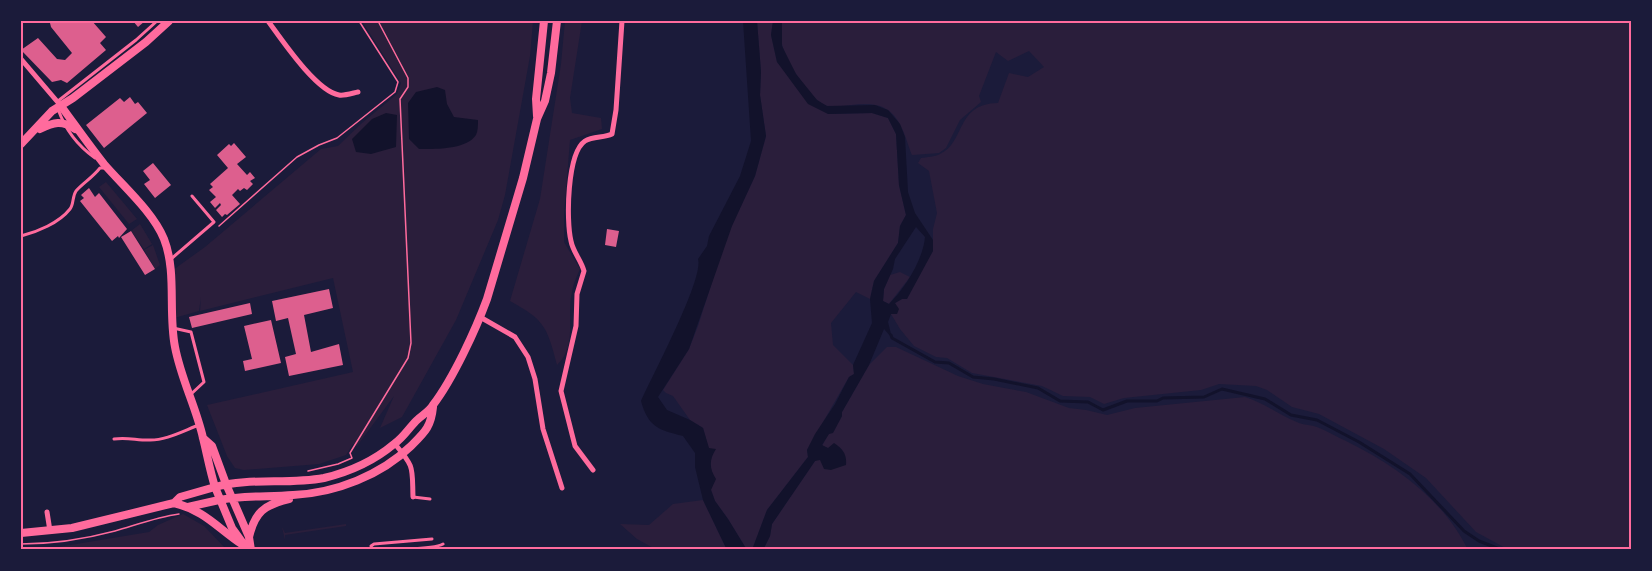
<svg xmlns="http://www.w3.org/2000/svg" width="1652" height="571" font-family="Manrope,sans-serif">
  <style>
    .green { fill: #2a1e3b }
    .water { fill: #12122b; fill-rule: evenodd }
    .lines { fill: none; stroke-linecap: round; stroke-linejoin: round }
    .stream { stroke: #12122b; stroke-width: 3 }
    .building { fill: #dd5f8e }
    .path { stroke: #ff6b9d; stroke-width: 1.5 }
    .service { stroke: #ff6b9d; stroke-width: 3 }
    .minor { stroke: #ff6b9d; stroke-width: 5 }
    .secondary { stroke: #ff6b9d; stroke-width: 8 }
    .primary { stroke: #ff6b9d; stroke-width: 8 }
    .neatline { fill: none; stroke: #ff6b9d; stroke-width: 2 }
  </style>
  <rect width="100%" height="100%" fill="#1b1b3a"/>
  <!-- green -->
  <path class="green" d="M362,21H533L530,56L505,195L498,220L456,320L402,417L380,428L394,396L357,446L353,444L346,455L319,464L244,470L235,468L227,456L207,405L353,372L333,278L200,311L201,297L199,311L174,318L173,270L205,247L321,149L338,146L362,123L397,94L401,83Z
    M565,21H582L570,98L572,113L601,118L602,129L570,140L564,215V242L580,269C577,276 573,284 572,292C566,317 578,345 557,365C547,327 545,320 510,301L540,199L561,64Z
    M757,21H773L771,35L777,62L828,114L872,113L888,118L896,134L899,185L906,215L900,226L898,243L874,281L870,299L856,292L831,323L833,345L853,365L854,374L849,377L807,450L808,457L767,510L752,550H747L728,519L715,501L711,490V457L703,428L690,420L673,396L666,393L663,390L689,349L698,326L726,238L755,176L766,136L760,95L761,72Z
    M782,21H1631V550H1509L1476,532L1426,478L1384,449L1319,414L1292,407L1267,390L1256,386L1219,384L1201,390L1124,398L1104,404L1090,397L1063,396L1042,386L972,373L947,358L936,357L914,346L900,329L891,314L895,303L902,299L933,251V229L937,213L929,171L918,163L921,158C927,157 935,157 940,154C966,142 955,104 998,103L1009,73L1028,77L1044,67L1029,51L1008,61L996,52L979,96L981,102L960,120L946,148L939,153L912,155C906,140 902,120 888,110C870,98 848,108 828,106C811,103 786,61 782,44C780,37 781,29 782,21Z
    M106,182L137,219L129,224L99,187Z
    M140,224L152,244L144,249L131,231Z
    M153,245L160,265L155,269L144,250Z
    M900,272L910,277L889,304L883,301L884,289L890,275Z
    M887,347H896L958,376L983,384L1026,392L1069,408L1086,410L1107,415L1135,408L1245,397C1264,403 1281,416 1299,423C1305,425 1311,425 1317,427C1327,431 1337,437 1346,441C1395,465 1444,500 1468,550H763L770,536L772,524L815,461L828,448L822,446L829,433L833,432L842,416V412L869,365Z
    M703,500L727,550H657L637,539L620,524L649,525L673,504Z
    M183,514L204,526L227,550H40L149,532L158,525Z
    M346,524V526L285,535V540L282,527L285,533Z"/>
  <!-- water -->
  <path class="water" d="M743,21H757L761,72L760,95L766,136L755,176L732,226L689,349L658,397L667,410L690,420L703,428L709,448L716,449C709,460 709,468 716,479L711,490L715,501L728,519L747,550H727L703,500L695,467V453L683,436C659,430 648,427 641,401C652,376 704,279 698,259L707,246L709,236L740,176L751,141Z
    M773,21H782V46L796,74L817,100L827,106L875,105L888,110L900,124L905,137L908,192L915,213L933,240V251L907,299H902L895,303L899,309L897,314H891L888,322L892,338L884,329L869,365L842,412V416L833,433L829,434L822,445L828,448L834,443C843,449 847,454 846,465L831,470L824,469L820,460L815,461L772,524L770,536L763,550H752L767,510L808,457L807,450L815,434L835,404L849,377L854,374L853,365L872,323L870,299L874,281L898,243L900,226L906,215L899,185L896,134L888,118L872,113L828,114L808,104L777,62L771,35ZM916,227L925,237C923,260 905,288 889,304L883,301L884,289L893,269L895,259Z
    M437,87L445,90L447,104L454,117L478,120C478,125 478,131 476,135C466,150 435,149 419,149L409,139L408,103L416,92Z
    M386,113L397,115L396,147L371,154L356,152L352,139L372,119Z"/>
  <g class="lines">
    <!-- stream -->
    <path class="stream" d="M891,335L892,338L935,362L949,363L973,377L994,379L1038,388L1060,401L1088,402L1103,410L1127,401H1157L1163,398L1204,397L1222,389L1265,399L1291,415L1317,420L1359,442L1410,474L1464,531L1479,541L1502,550"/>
  </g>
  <!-- building -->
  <path class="building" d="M53,21H92L106,37L100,43L106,50L67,83L61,80L52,82L21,50L38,38L57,59L65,60L72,53L51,27L50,23Z
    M133,21H145L138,27Z
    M130,97L135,104L138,102L147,113L104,148L86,125L120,98L124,102Z
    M234,143L246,157L237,164L247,175L250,172L255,178L250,181L253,184L247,190L244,188L240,191L238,189L232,195L240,204L227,215L225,214L222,217L216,210L221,205L220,203L215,208L210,202L216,197L209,190L213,187L210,184L228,168L217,155L229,144L231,146Z
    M153,163L171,185L155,198L144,184L150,180L143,171Z
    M89,188L95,197L99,193L127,229L119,238L118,236L112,241L80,201L84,198L81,195Z
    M607,229L619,231L616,247L605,245Z
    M131,231L155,269L145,275L121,237Z
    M329,289L333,308L304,315L311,352L339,344L343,365L289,376L285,357L296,354L288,318L276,321L272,301Z
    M250,303L252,314L192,328L189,317Z
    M271,320L281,363L245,371L243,361L252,359L244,326Z"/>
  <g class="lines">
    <!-- path -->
    <path class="path" d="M219,226L297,157L319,145L337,138L395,92L398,82L359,21
      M308,471L338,464L352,458L350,453L408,358L411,343L400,99L408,87V78L378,21
      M21,544C52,544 85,539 115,531C136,525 157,517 179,514"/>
    <!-- service -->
    <path class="service" d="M58,101L136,40L157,21
      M58,109C65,129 78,146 95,158
      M21,236C37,232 59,223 70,209C74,204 72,197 76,191C83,183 92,178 100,168H106
      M171,259L214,222L192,196
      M173,328L191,332L204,382L190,395
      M114,439C126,437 136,440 148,440C165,441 183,431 199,425
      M413,497L430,499
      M372,550L371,546L374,544L432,539
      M390,550C405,548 432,550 443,544"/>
    <!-- minor -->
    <path class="minor" d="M268,21C282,40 316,91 339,95C344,96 353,93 358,92
      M21,59L61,106
      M480,317L515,337L528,357L535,379L543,429L562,488
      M395,444C415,468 412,467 413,497
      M593,470L575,446L561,391L576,326L577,294L584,271C581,260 573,252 571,241C566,221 567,153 585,141C593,136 604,138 612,134L616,110L622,21
      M47,512L50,531"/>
    <!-- secondary -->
    <path class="secondary" d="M61,106C75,125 89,145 104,164C123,186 153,212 164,239C177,272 168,312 175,347C181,379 196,407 203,438C207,454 210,471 215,487L180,497L174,503
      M40,129C54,122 62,120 75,129
      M21,144L52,111L73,98L146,42L169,21
      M203,438L212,446L226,484
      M188,507L219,500
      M21,533L72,528L174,503C206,511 217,528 243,545"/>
    <!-- primary -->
    <path class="primary" d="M537,116L536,99L544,21
      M226,484L249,537L251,550
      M219,500C244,495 269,497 293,495C336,493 381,475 411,446C425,432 431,427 433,407
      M249,537C255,512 264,505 289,499
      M248,550L232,528L215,487C250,477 288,485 324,478C349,472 375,460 394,444C403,438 409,428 416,421C422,415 429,412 433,405C453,379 476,329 487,299L523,178L537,119L545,101L551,73L557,21"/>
  </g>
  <!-- border -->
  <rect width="1652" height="571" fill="none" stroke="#1b1b3a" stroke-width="45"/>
  <rect x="22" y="22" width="1608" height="526" class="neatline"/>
</svg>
